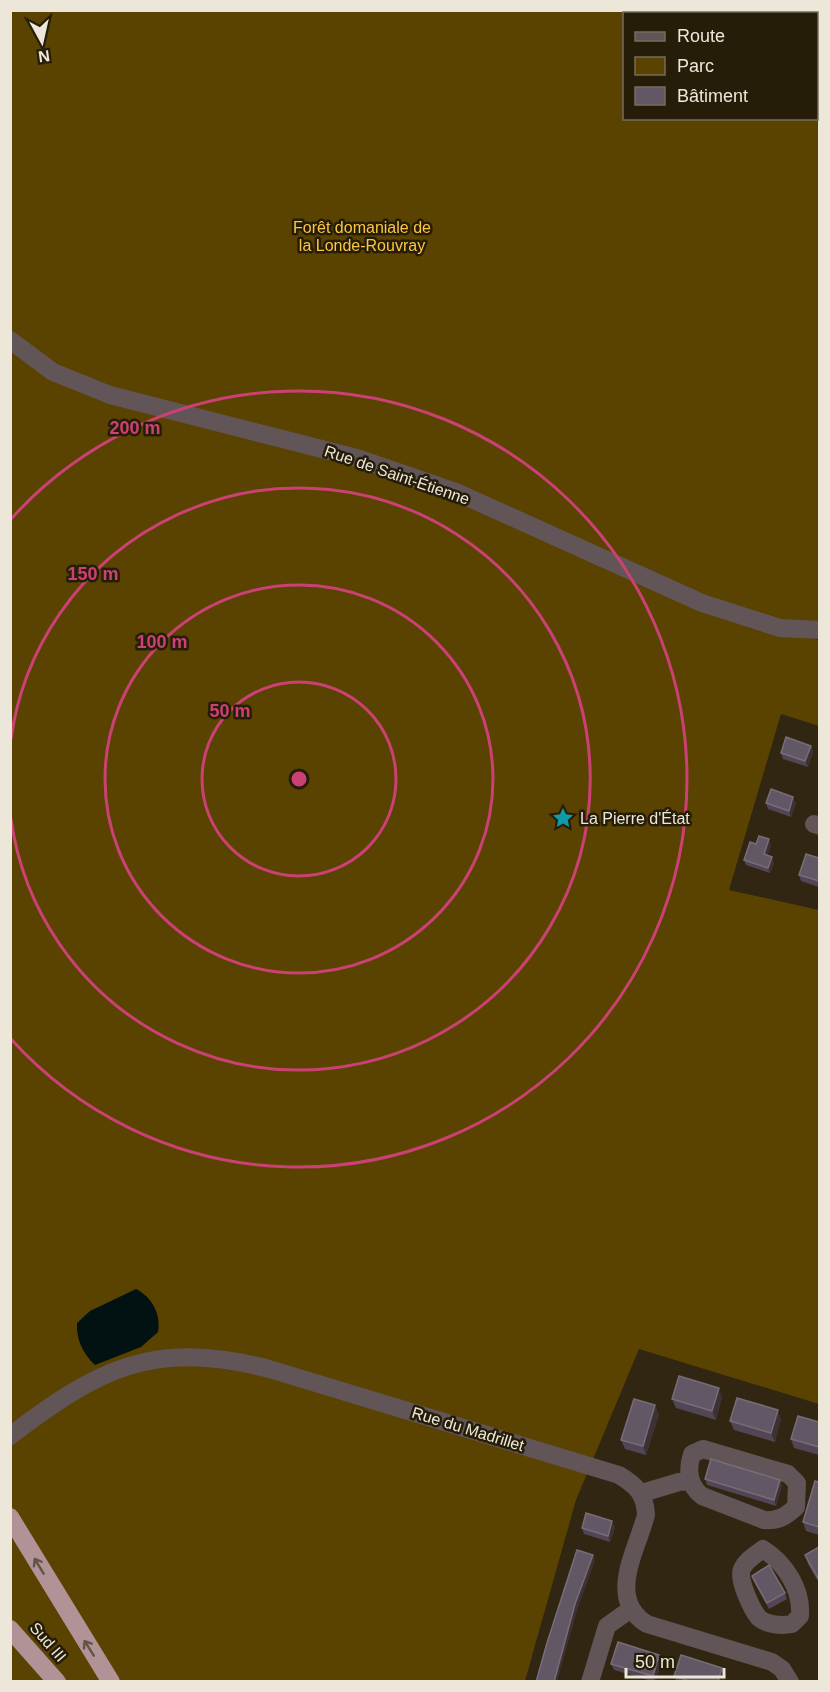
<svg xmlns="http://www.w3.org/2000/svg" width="830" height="1692" font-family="Arial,sans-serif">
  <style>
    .green { fill: #5a4200; fill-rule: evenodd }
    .water { fill: #021213 }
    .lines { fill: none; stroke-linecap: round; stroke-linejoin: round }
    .minor { stroke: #615557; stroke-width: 18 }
    .highway { stroke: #b09297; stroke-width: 18 }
    .wall { fill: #524556 }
    .shaded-wall { fill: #3d3134 }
    .building { fill: #625764; stroke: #786d77; stroke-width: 1.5 }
    .oneway { stroke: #645248 }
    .ring { fill: none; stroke: #cb4174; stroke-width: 3 }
    .labels { text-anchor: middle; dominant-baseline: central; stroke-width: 5; stroke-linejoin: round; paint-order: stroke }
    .park-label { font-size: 16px; fill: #fcc640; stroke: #261d08 }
    .street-label { font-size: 16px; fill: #ede7da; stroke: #261d08 }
    .poi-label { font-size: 16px; fill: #ede7da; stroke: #261d08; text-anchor: start }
    .centre { fill: #cb4174; stroke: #261d08; stroke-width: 3 }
    .ring-label { font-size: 18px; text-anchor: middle; font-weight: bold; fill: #cb4174; stroke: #261d08; stroke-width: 5; stroke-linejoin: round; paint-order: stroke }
  </style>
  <rect width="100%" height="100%" fill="#302611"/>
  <!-- green -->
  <path class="green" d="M11,11H819L820,630L807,637L819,640V726L781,714L729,890L819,910V1404L639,1349L576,1500L525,1681L11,1682ZM624,14H816V118H624Z"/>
  <!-- water -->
  <path class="water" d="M136,1289C152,1297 161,1314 158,1332L141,1347L95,1365C83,1354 76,1339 77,1323L90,1311Z"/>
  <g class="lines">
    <!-- minor -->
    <path class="minor" d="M10,340L53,372L110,395L357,458L456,492L702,603L780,628L820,630
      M814,824L820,826
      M10,1436C99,1368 153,1340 266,1368L619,1475C637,1486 645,1494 646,1515C637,1550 606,1599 647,1624L772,1662L782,1669L790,1682
      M703,1449L788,1474L797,1483L796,1507C785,1517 778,1521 764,1520L702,1496C688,1485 687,1469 692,1454Z
      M642,1493L679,1482L691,1481
      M763,1549C785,1563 802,1589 800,1616L792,1624C782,1626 767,1625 759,1618C752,1610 737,1578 742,1569C746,1560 755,1555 763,1549Z
      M590,1682L607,1626L631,1609"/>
    <!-- highway -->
    <path class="highway" d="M10,1517L111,1682
      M10,1629L57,1682"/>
  </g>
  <!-- wall -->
  <path class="wall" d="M811,746L813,752L808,767L783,759L781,753Z
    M766,803H796L791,817L768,809Z
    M756,844L771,845L767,856L774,863L770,873L746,865L744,860Z
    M819,858V887L801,881L799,875Z
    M722,1397L716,1420L676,1408L672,1399Z
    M659,1414L646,1455L625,1449L621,1440Z
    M781,1419L775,1442L734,1430L730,1421Z
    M819,1422V1455L794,1448L791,1439Z
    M705,1479L780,1480L782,1486L776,1506L707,1485Z
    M819,1482V1535L806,1531L803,1522Z
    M615,1527L610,1542L584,1534L582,1528Z
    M819,1547V1583L808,1564L805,1555Z
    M752,1576L785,1593L787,1599L769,1609L754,1582Z
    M662,1661L655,1682L614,1670L611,1664Z
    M722,1668L726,1677L724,1682H677L674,1676Z"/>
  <!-- shaded-wall -->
  <path class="shaded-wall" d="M811,746L813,752L808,767L805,761Z
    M793,797L796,803L791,817L789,811Z
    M769,839L771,845L766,860L764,854Z
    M772,857L774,863L770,873L768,868Z
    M719,1388L722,1397L716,1420L712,1411Z
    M655,1405L659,1414L646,1455L643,1446Z
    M778,1410L781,1419L775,1442L771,1433Z
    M780,1480L782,1486L776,1506L774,1500Z
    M612,1521L615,1527L610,1542L608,1536Z
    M593,1555L595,1561L577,1611L557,1682H554L575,1604Z
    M659,1655L662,1661L655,1682L653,1676Z
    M722,1668L726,1677L724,1682H718Z"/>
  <!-- building -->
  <path class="building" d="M786,737L811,746L805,761L781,753Z
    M771,789L793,797L789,811L766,803Z
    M759,836L769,839L764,854L772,857L768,868L744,860L750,842L756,844Z
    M806,854L819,858V881L799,875Z
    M679,1376L719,1388L712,1411L672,1399Z
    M737,1398L778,1410L771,1433L730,1421Z
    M634,1399L655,1405L643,1446L621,1440Z
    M798,1416L819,1422V1447L791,1439Z
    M711,1459L780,1480L774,1500L705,1479Z
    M815,1481L819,1482V1527L803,1522Z
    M586,1513L612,1521L608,1536L582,1528Z
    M819,1547V1580L805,1555Z
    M577,1550L593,1555L575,1604L554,1682H536L547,1643Z
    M769,1565L785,1593L767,1603L752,1576Z
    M618,1642L659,1655L653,1676L611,1664Z
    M681,1655L722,1668L718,1682H692L674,1676Z"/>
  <!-- one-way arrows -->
  <defs><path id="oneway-shaft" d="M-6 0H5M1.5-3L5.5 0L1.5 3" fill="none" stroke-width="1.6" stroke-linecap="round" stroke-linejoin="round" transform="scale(1.5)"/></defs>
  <g class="oneway">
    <use href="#oneway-shaft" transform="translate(39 1566) rotate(-121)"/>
    <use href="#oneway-shaft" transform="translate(89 1648) rotate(-122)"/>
  </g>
  <!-- distance rings -->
  <g class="ring">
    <circle cx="299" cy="779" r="97"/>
    <circle cx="299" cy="779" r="194"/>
    <path d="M11 739A291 291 0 1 1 11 819"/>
    <path d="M11 519A388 388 0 1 1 11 1039"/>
  </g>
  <!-- icons -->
  <defs>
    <symbol id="sight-bare" viewBox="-9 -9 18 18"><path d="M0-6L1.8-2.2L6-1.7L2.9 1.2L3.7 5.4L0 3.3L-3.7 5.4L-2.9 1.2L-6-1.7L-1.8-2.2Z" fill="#0f9aa8" stroke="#261d08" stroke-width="2.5" paint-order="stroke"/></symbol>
  </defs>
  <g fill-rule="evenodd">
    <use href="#sight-bare" x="548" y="803" width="30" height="30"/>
  </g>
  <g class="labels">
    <!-- park labels -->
    <g class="park-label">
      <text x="362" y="227">Forêt domaniale de<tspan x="362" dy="18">la Londe-Rouvray</tspan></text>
    </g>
    <!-- street labels -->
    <g class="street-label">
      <text transform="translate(397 475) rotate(19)">Rue de Saint-Étienne</text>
      <text transform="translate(468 1429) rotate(17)">Rue du Madrillet</text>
      <text transform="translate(48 1642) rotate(49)">Sud III</text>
    </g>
    <!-- poi labels -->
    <g class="poi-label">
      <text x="580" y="818">La Pierre d'État</text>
    </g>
  </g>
  <circle cx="299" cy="779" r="9" class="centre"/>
  <g class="ring-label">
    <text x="135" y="434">200 m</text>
    <text x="93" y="580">150 m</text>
    <text x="162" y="648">100 m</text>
    <text x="230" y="717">50 m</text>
  </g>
  <!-- border -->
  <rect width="830" height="1692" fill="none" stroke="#ede7da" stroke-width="24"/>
  <!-- legend -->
  <rect x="623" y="12" width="195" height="108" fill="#261d08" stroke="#766e5c" stroke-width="1.5"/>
  <rect x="635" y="32" width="30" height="9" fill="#615557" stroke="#766e5c" stroke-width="1.5"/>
  <text x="677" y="42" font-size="18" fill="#ede7da">Route</text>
  <rect x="635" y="57" width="30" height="18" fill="#5a4200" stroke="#766e5c" stroke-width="1.5"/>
  <text x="677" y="72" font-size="18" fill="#ede7da">Parc</text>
  <rect x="635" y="87" width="30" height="18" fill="#625764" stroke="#766e5c" stroke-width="1.5"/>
  <text x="677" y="102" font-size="18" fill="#ede7da">Bâtiment</text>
  <!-- north arrow -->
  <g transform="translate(42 42) rotate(172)" stroke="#261d08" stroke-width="4.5" paint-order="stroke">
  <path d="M0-4.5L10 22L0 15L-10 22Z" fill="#ede7da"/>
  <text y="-9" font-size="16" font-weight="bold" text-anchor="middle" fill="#ede7da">N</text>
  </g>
  <!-- scale -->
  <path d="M626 1668v9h98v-9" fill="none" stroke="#ede7da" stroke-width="3"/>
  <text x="635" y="1668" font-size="18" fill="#ede7da" stroke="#261d08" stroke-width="4.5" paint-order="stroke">50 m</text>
</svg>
